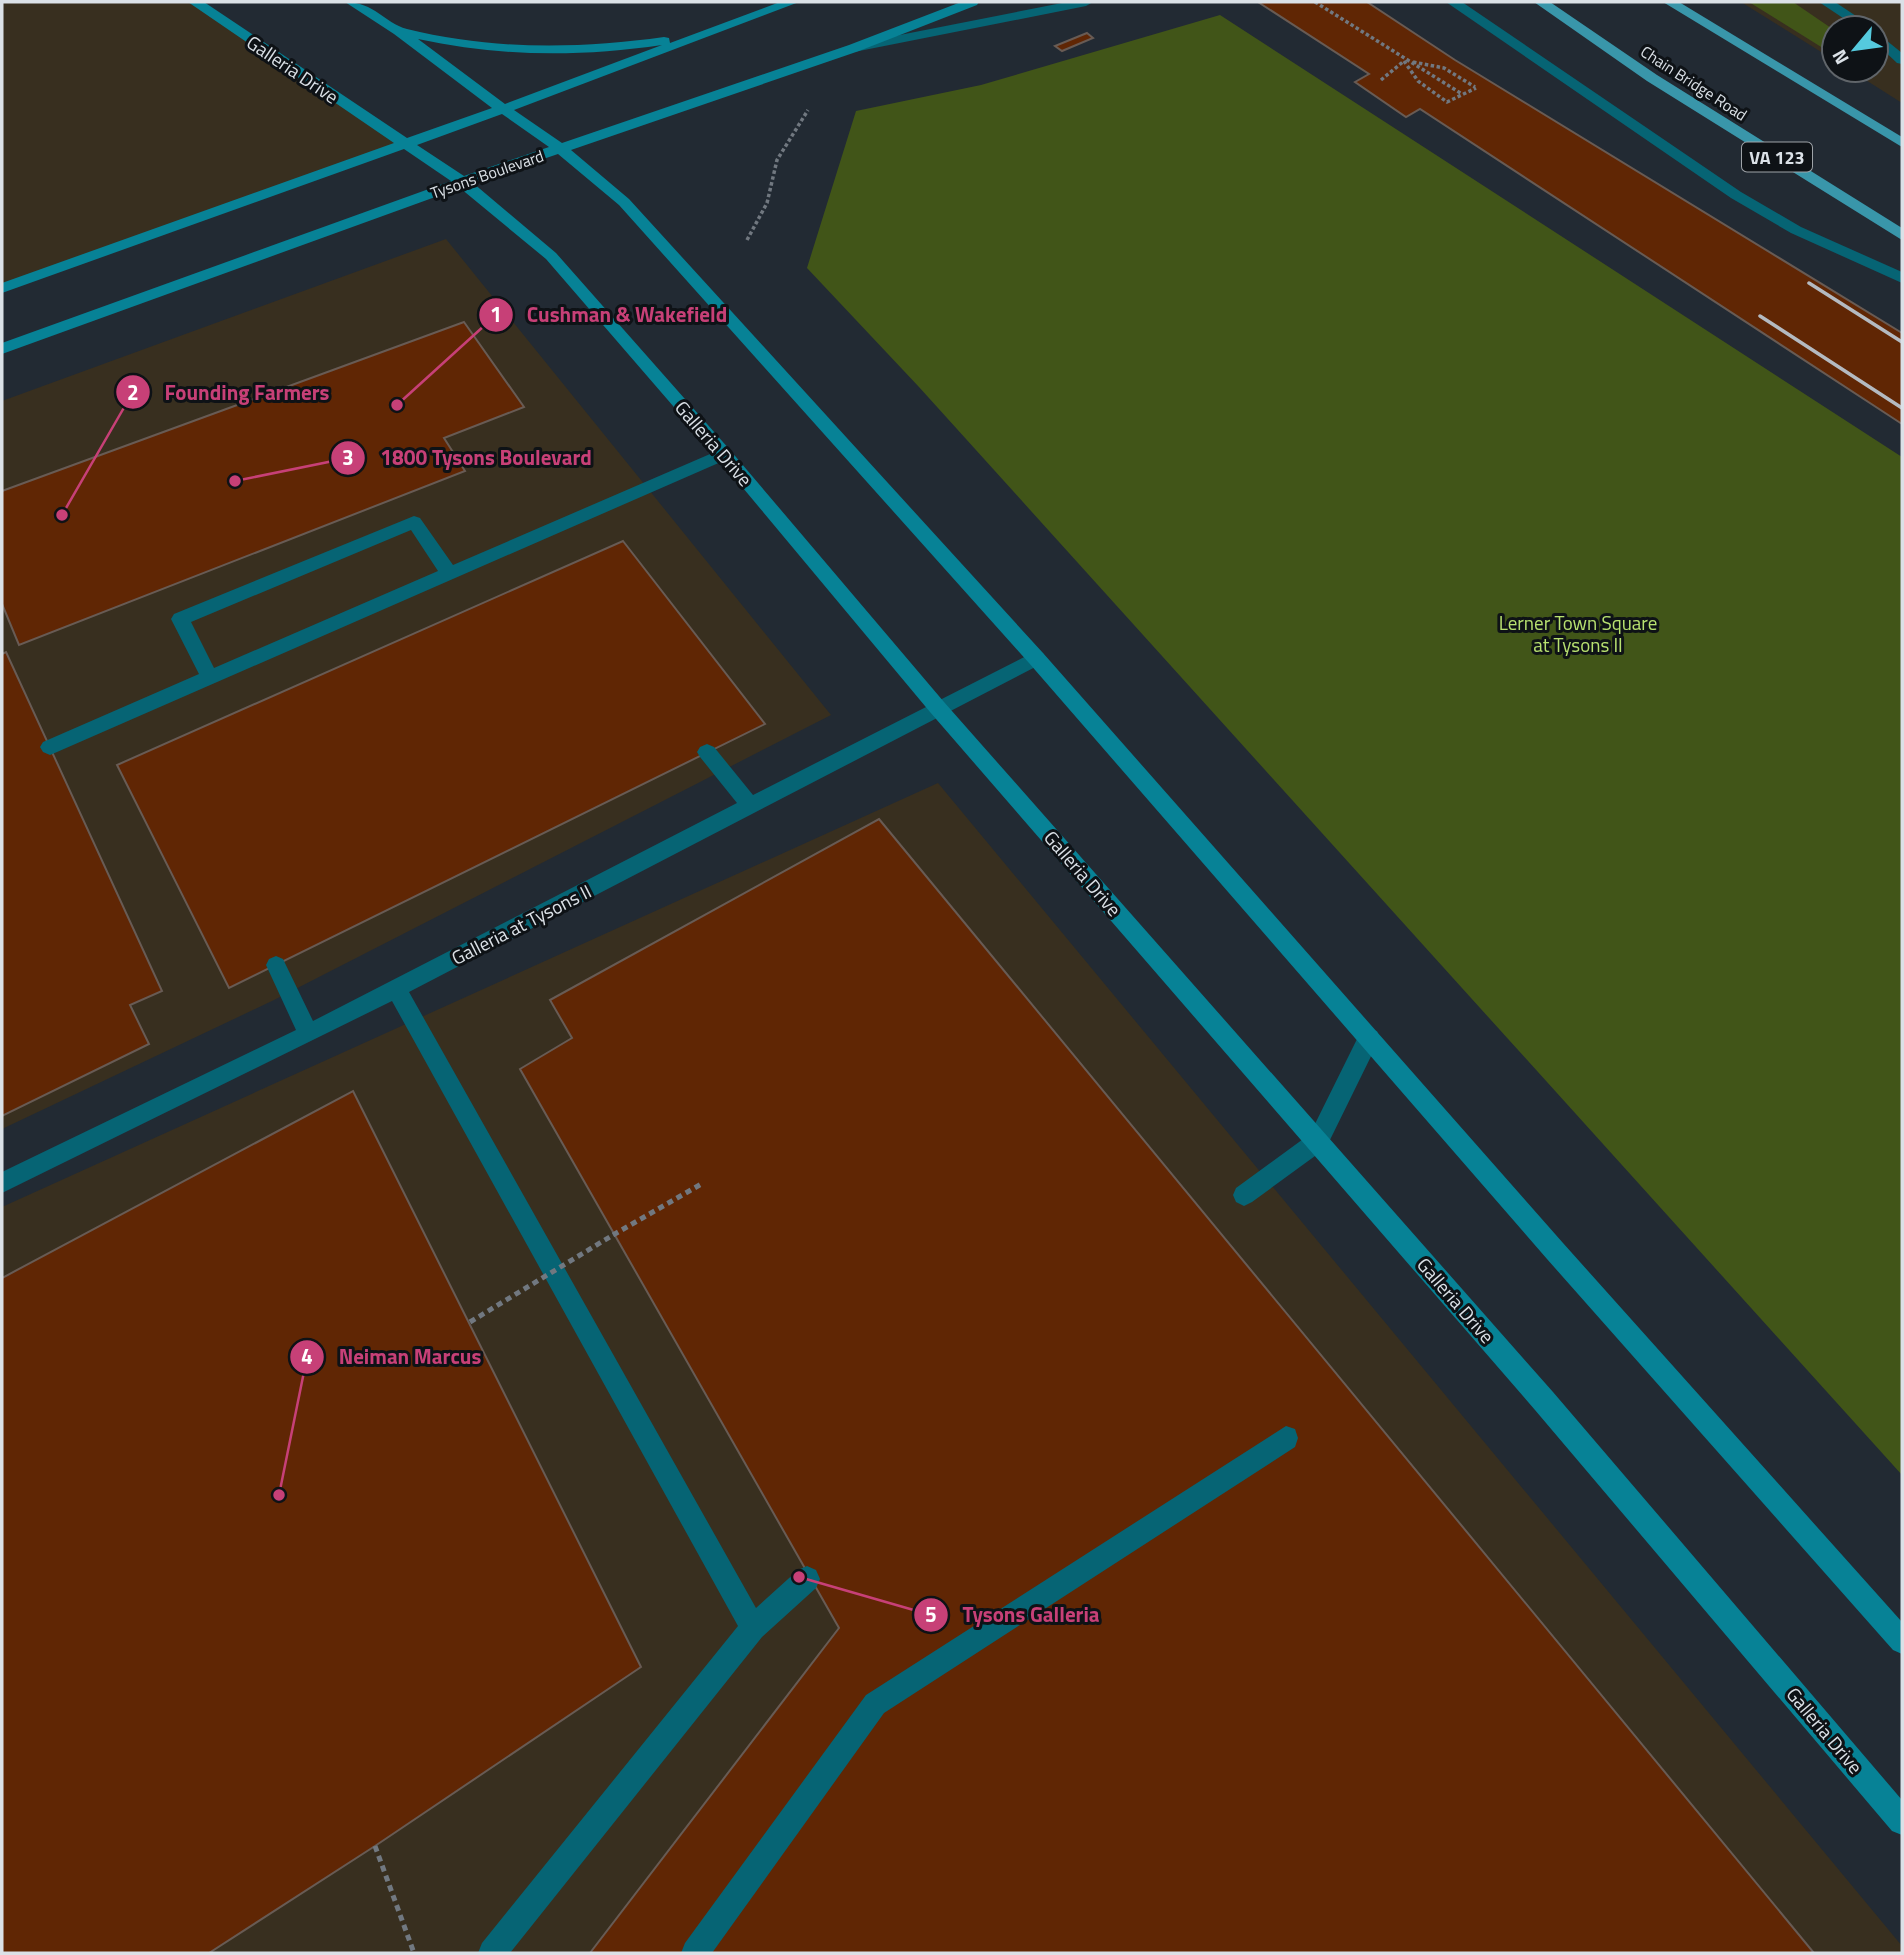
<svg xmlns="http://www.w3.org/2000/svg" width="1904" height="1955" font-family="'Titillium Web',sans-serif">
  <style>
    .commercial { fill: #382f1f }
    .green { fill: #415518 }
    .building { fill: #602604; stroke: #685b54; stroke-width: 2 }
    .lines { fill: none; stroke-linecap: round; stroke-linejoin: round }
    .path-far1 { stroke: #717880; stroke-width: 3.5; stroke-dasharray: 3.5 2.5; stroke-linecap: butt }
    .path { stroke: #717880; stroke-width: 5; stroke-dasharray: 6 4.5; stroke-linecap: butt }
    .lane { fill: #066474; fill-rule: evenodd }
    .secondary { fill: #078296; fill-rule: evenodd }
    .primary { fill: #3996aa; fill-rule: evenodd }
    .rail { stroke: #b4bac1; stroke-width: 3.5 }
    .path-bridge { stroke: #717880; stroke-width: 5; stroke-dasharray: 6 4.5; stroke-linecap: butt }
    .labels { text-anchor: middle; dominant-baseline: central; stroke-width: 6; stroke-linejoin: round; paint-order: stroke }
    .far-street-label { font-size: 16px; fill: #dbe1e7; stroke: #0e1216 }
    .shield { fill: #0e1216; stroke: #9ea3a8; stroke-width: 2 }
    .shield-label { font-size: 18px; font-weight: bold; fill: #dbe1e7 }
    .street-label { font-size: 19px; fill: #dbe1e7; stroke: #0e1216 }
    .park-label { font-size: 19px; fill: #b8e170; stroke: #0e1216 }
    .leader { fill: none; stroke: #c74077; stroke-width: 2.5 }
    .callout-dot { fill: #c74077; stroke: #0e1216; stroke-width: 2.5 }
    .mark-label { font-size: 21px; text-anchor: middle; font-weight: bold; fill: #fff }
    .callout-label { font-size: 21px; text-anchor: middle; font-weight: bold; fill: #c74077; stroke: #0e1216; stroke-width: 6; stroke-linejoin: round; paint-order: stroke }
  </style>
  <rect width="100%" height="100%" fill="#222a33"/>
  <!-- commercial -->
  <path class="commercial" d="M2,2H194L402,144L2,290Z
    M1741,2H1902V103L1850,70H1876V28H1834V60Z
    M446,239L831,715L274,1000L2,1129V401Z
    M938,783L1902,1946V1953H2V1207Z"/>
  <!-- green -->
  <path class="green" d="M1749,2H1793L1834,30V55Z
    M1220,15L1902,457V1475L919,387L807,268L856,111L981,85Z"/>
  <!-- building -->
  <path class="building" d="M1258,2H1367L1455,60L1902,333V424L1420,109L1406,117L1355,82L1369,74Z
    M1087,33L1093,38L1062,51L1055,46Z
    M464,322L524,407L444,438L465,471L19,645L2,604V491Z
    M623,541L765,724L229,988L117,765Z
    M6,652L162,991L130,1005L149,1044L2,1116V654Z
    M879,819L1814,1953H590L839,1628L520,1069L572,1038L550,1000Z
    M353,1091L641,1667L375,1846L209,1953H2V1278Z"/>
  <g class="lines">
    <!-- path-far1 -->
    <path class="path-far1" d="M1315,2L1462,94
      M1404,61L1418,81L1447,102L1476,88
      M1413,62L1444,68L1475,87
      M1381,80L1404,61
      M747,240L767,203L777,160L808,110"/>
    <!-- path -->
    <path class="path" d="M613,1235L703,1183
      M375,1846L414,1953"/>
    <!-- lane -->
    <path class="lane" d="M1067,2H1093L1086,6L854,52L847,48L854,44Z
      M1446,2H1462L1741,192L1801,227L1902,272V283L1791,233L1731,198Z
      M1819,2H1835L1874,28H1858Z
      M1876,32L1902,53V64L1897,63L1876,43Z
      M724,448L732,454L730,458L57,752L50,755L43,752L40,747L43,742L199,674L171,619L174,614L414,516L420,518L453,565ZM411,530L438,571L214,668L191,622Z
      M1036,651L1043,653L1045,658L1043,663L409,992L756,1608L798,1570L807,1566L816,1570L820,1579L816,1588L762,1637L510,1953H478L482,1943L738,1626L392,1001L2,1193V1172L296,1030L266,965L269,959L276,956L283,959L313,1021L737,803L700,757L697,752L700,747L707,744L714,747L753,795Z
      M1369,1029L1377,1031L1380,1038L1326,1148L1252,1202L1244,1206L1236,1202L1233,1195L1236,1188L1310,1134L1361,1031Z
      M1286,1426L1295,1429L1298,1438L1295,1447L884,1713L712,1953H681L685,1943L866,1695Z"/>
    <!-- secondary -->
    <path class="secondary" d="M188,2H204L407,138L492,108L394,34L345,2C375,2 384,23 407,29C492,50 578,49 664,37L669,38L670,43L780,2H799L514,110L562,143L849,45L961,2H979L977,5L859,51L571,150L629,199L1043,653L1563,1243L1902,1622V1654L1893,1650L1547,1259L1029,663L619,205L558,154L473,183L556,253L730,450L944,702L1553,1392L1902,1800V1835L1892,1831L1535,1410L930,712L718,458L546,259L460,188L2,354V343L451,181L404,149L2,293V283L394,143ZM418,39C500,57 580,57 662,45L505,104ZM502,114L549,147L464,176L417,145Z"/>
    <!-- primary -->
    <path class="primary" d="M1534,2H1550L1657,75L1902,228V240L1647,81Z
      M1663,2H1679L1902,137V147Z"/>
    <!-- rail -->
    <path class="rail" d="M1809,283L1902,342
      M1760,316L1902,408"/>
    <!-- path-bridge -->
    <path class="path-bridge" d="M470,1322L613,1235"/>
  </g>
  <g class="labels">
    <!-- far-street labels -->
    <g class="far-street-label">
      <text transform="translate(1694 83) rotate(33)">Chain Bridge Road</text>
      <text transform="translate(487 174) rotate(-19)">Tysons Boulevard</text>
    </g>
    <!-- shield labels -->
    <rect class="shield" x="1742" y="142.5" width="70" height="29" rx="5"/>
    <g class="shield-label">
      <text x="1777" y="157">VA 123</text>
    </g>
    <!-- street labels -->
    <g class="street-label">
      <text transform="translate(293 69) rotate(34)">Galleria Drive</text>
      <text transform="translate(714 443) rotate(49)">Galleria Drive</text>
      <text transform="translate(1083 873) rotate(49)">Galleria Drive</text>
      <text transform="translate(521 924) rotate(-27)">Galleria at Tysons II</text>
      <text transform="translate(1456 1300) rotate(49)">Galleria Drive</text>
      <text transform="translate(1825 1730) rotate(50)">Galleria Drive</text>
    </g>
    <!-- park labels -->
    <g class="park-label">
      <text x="1578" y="622">Lerner Town Square<tspan x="1578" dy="22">at Tysons II</tspan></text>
    </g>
  </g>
  <!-- callouts -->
  <path class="leader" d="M397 405L496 315M62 515L133 392M235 481L348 458M279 1495L307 1357M799 1577L931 1615"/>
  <g class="callout-dot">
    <circle cx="397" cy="405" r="7"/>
    <circle cx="62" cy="515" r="7"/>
    <circle cx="235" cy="481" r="7"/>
    <circle cx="279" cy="1495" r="7"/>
    <circle cx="799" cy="1577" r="7"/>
    <circle cx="496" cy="315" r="18"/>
    <circle cx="133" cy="392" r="18"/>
    <circle cx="348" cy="458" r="18"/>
    <circle cx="307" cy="1357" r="18"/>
    <circle cx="931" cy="1615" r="18"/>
  </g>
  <g class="mark-label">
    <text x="496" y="322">1</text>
    <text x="133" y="400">2</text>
    <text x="348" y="465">3</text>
    <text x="307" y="1364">4</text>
    <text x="931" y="1622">5</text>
  </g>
  <g class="callout-label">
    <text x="627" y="322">Cushman &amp; Wakefield</text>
    <text x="247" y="400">Founding Farmers</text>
    <text x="486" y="465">1800 Tysons Boulevard</text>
    <text x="410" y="1364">Neiman Marcus</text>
    <text x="1031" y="1622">Tysons Galleria</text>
  </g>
  <!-- border -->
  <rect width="1904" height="1955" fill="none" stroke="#dbe1e7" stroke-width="7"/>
  <!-- north arrow -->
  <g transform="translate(1855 49) rotate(241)"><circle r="33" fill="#0e1216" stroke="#60656a" stroke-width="2"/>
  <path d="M0-5L12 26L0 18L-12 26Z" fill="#55cade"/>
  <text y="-10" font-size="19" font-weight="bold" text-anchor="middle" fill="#dbe1e7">N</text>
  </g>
</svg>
